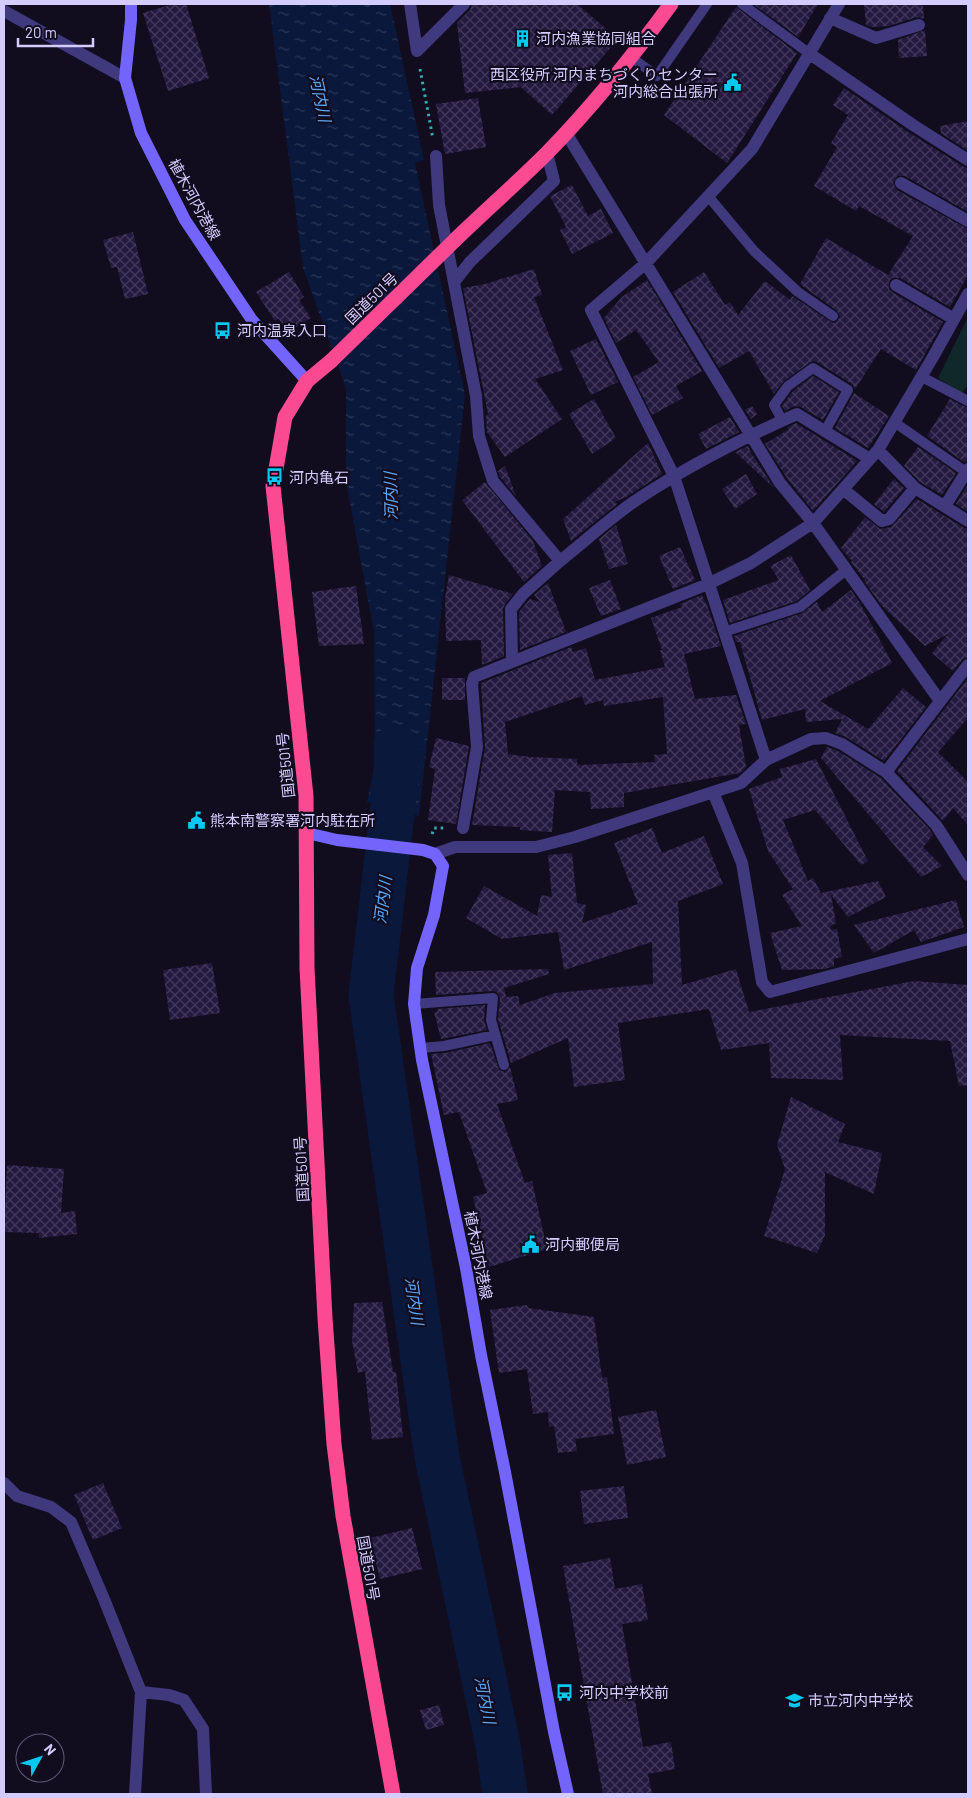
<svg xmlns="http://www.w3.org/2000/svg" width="972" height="1798" font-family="Barlow,'Noto Sans JP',sans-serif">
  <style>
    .green { fill: #102829 }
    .water { fill: url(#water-ripples) }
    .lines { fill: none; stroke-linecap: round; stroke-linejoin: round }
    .river { stroke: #0a183b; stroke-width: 45 }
    .building { fill: url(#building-cross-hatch); fill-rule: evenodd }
    .path { stroke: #30adae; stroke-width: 3; stroke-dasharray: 2.5 4; stroke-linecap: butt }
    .lane { stroke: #40397d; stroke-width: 10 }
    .street { stroke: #40397d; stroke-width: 12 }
    .secondary { stroke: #7365fc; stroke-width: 12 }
    .highway { stroke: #fb4a92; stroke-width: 15 }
    .highway-bridge { stroke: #fb4a92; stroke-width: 15 }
    .labels { text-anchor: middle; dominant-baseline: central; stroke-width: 4.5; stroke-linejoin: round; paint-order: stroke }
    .poi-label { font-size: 15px; fill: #d5ccfe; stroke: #110d1f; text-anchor: start }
    .street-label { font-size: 15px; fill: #d5ccfe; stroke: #110d1f }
    .water-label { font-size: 16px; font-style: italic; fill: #5ca7fb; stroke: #110d1f }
  </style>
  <defs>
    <pattern id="water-ripples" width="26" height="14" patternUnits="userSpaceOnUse" patternTransform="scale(1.25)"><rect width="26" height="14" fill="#0a183b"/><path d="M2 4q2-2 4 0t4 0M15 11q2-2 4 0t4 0" fill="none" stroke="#2d3858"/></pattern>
    <pattern id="building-cross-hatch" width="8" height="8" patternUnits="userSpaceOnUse" patternTransform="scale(1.25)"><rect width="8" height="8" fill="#24193f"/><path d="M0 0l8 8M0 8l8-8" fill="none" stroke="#43395c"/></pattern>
  </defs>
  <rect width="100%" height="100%" fill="#110d1f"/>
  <!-- green -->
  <path class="green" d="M968,317V385L961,394L938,378Z"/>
  <!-- water -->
  <path class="water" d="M269,4H390L424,160L415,163L465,395L419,816L367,802L375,763L374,632L346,481V388L303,268Z"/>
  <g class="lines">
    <!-- river -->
    <path class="river" d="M396,747V779L371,995L437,1457L498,1745L505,1794"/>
  </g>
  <!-- building -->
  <path class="building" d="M173,4H186L209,78L168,91L143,13Z
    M472,4H577L618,39L552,115L521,87L465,93L457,23L470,10Z
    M753,4H818L798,37Z
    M864,4H923L924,19L917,17L889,26L872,27L866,25Z
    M736,7L797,53L727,163L664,115Z
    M925,30L927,56L899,58L898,40Z
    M844,88L908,132L964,167L968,168V212L905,176H897L893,183L897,190L968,229V275L950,307L900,278H892L889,281V289L892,292L943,322L916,370L881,349L855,389L852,384L817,362L812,361L784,381L774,394L749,351L719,368L673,292L704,272L725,305L730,302L738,315L765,281L790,300L792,296L833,323L836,322L840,317L837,311L800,284L826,238L888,275L913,236L859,206L856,211L814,186L837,147L831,143L848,115L833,105Z
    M478,98L486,147L445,154L436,104Z
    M968,121V151L941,133L940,126Z
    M572,185L588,216L601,209L613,233L572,254L560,230L566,227L550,196Z
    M133,232L148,294L125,299L117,267L111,268L103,240Z
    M534,269L542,295L534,297L563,370L535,379L562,419L505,457L487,432L486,416L488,414L463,288L485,284Z
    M289,272L304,297L299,300L311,318L287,333L279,319L275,321L256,292Z
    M647,280L702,371L676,386L683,398L652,415L633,377L659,362L636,330L616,343L604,318L622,297Z
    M596,339L618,382L591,395L570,351Z
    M813,376L839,392L823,420L801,407L794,406L785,411L782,406L793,391Z
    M854,393L889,416L868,448L835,428Z
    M594,399L616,438L592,454L569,414Z
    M950,399L968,408V461L964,462L927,436Z
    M752,406L757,414L751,419L745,410Z
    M730,417L739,432L706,449L698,434Z
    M796,423L857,461L813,511L787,478L765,444L789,429L788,427Z
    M648,443L662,474L626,497L615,502L617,504L571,541L563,519Z
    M748,446L751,453L774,488L735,452Z
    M918,447L956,473L942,495L920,482L904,466Z
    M505,466L516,496L500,477L498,471Z
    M746,474L757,494L735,509L722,489Z
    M894,479L904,488L884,512L874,504Z
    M485,482L533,541L542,566L524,582L462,500Z
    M968,484V512L956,504Z
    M917,499L964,528L968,529V657L962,660L953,671L932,653L948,634L925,646L882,606L864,581L865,580L851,562L852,561L841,548L865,517L880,529L891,527Z
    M616,525L628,564L609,569L599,539Z
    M680,547L695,580L673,589L659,556Z
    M791,555L810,590L797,601L730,623L723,600L779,580L770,566Z
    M449,575L513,594L505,604L503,609L504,656L482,665L481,640L446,641L445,598Z
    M610,580L621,609L601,616L589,588Z
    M548,583L566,632L520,650L519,612L530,599L540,602L534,595Z
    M356,586L364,644L319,646L312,592Z
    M851,590L860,603L892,663L820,701L868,729L903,688L926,707L884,761L846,737L835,733L842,719L806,722L805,709L762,720L740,642H736L734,636L802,613L817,602L822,612Z
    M702,595L707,605L721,646L684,654L695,699L736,695L746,724L739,725L746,767L740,773L624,793V807L591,809L590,792L555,790L552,832L520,830V827L472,825L485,748L481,683L571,647L573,652L586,648L595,680L665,667L660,650H662L651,618L682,607L680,604ZM582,696L585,705L603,700L604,706L663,697L667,754L654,755L655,762L577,765V759L530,757L508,754L505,722Z
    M442,678H465V700H442Z
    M968,678V718L938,752L968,782V825L953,808L943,821L897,771Z
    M436,738L469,746L456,824L428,820L435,769L429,767Z
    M827,747L838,751L881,778L930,830L933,835L923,847L942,866L921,877L821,758Z
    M816,759L868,861L861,865L815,810L783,820L808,881L813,878L821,893L878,881L886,897L848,917L831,895L836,923L830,927L831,930L837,929L842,957L834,959V966L825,969L782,970L770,933L802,926L782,895L793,889L768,851L749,789L782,777L780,769Z
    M652,828L662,853L704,836L723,884L678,901L682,985L736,969L749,1012L914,981L968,985V1085L959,1086L950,1041L840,1035L843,1080L771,1078L769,1043L721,1050L709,1009L618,1023L625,1080L574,1087L568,1038L511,1063L498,1019L500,999L497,992L492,991L436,995L435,972L548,969L549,974L504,988L506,997L518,996L520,1005L555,993L653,984L652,942L564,970L558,932L502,939L466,918L484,886L537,916L541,895L552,897L548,855L572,853L577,903L586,905L582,923L638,904L614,843Z
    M956,900L964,927L921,942L914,930L874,953L854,925Z
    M212,963L220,1013L170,1020L163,970Z
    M485,1005L484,1020L487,1030L441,1039L434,1012H437V1009Z
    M490,1043L499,1070L505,1072L510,1067L518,1100L497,1104L525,1183L532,1181L547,1249L489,1267L473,1197L487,1193L459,1112L444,1115L431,1054L445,1053Z
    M791,1097L845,1124L838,1142L882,1153L874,1194L825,1172V1235L817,1253L764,1236L785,1169L777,1145Z
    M7,1165L64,1169L61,1213L75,1211L77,1234L39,1238V1233L4,1232Z
    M382,1302L393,1372H396L403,1437L372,1440L365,1371L358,1373L352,1341L354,1303Z
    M527,1305L528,1308L594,1317L602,1378L607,1377L614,1434L575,1439L577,1451L558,1453L554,1426L549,1427L548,1412L533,1414L527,1369L499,1373L490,1310Z
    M656,1410L666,1457L627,1465L618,1417Z
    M103,1483L122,1528L93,1540L74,1495Z
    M624,1486L628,1518L584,1524L580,1491Z
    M412,1528L422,1569L380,1579L370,1538Z
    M610,1558L615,1589L642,1584L648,1620L622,1624L643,1747L671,1742L675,1769L648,1774L652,1794H603L563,1566Z
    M439,1705L444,1725L426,1730L420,1710Z"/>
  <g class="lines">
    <!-- path -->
    <path class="path" d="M420,69L433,139
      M432,834L434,828H444"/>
    <!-- lane -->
    <path class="lane" d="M742,4L810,54
      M632,58L657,76L707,4
      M708,196L754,251L798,292L833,316
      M922,377L968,401
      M782,420L774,405L788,386L813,368L848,390L825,431
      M894,422L966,472
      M724,632L800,607L846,570
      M414,1004L493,998L491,1020L504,1065
      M421,1048L444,1046L495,1035"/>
    <!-- street -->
    <path class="street" d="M410,4L417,51
      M4,11L125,78
      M830,18L876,38L919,25
      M417,51L464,4
      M810,54L913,125L968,160
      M566,133L780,483L813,523L940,701
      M436,156L439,205L476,396L479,436L493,481L560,561C585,541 609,519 635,501C686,467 741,439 797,414L870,459
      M901,183L968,221
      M454,282L470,262L554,181L547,153
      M896,285L954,319
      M878,450L915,488L968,521
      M843,489L882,521L889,519L915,488
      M945,506L968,469
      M512,661L511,609L523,594L560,561
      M766,760L674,476L591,310L646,263L752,149L839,4
      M886,772L968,665
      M713,792L742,863L762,982L770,992L968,939
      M463,828L477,747L472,684L474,677L708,584L751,563L813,523L878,450L933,357L968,294
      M435,854L455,847H536L575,837L741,783L766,760L811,739L826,738L842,744L886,772L936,825L968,875
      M4,1483L17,1496L51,1507L71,1522L104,1599L141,1692L135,1794
      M141,1692L169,1695L184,1700L203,1729L206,1794"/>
    <!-- secondary -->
    <path class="secondary" d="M131,4V20L125,78L141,133L185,220L252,320L307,381
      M307,833L337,840L423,850L435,854L443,866L434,915L417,968L414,1004L422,1060L466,1268L481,1355L505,1472L554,1732L568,1794"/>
    <!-- highway -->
    <path class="highway" d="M455,240C485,211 517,183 547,153C592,107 633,56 671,4
      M331,361L307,381L285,417L273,486L306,796L307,968L325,1318L334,1444L343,1516L393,1794"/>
    <!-- highway-bridge -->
    <path class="highway-bridge" d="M331,361L455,240"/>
  </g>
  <!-- icons -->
  <defs>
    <symbol id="building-bare" viewBox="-9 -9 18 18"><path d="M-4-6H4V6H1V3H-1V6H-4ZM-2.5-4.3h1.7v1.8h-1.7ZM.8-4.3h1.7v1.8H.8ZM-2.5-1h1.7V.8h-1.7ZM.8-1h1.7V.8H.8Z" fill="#05c9f1" stroke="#110d1f" stroke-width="2.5" paint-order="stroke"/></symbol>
    <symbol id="civic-bare" viewBox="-9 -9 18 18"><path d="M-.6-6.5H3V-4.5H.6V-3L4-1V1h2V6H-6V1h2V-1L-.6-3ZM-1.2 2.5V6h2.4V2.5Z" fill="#05c9f1" stroke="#110d1f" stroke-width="2.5" paint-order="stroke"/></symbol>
    <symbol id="bus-bare" viewBox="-9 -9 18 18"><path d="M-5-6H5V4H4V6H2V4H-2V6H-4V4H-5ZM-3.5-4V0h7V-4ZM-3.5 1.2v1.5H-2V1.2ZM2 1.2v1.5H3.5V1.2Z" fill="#05c9f1" stroke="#110d1f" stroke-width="2.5" paint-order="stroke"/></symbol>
    <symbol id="school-bare" viewBox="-9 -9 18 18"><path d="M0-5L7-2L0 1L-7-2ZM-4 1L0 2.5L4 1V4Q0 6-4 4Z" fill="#05c9f1" stroke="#110d1f" stroke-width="2.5" paint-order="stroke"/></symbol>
  </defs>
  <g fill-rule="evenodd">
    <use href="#building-bare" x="510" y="26" width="25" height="25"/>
    <use href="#civic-bare" x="720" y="70" width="25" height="25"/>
    <use href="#bus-bare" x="210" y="318" width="25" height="25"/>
    <use href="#bus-bare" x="262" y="464" width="25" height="25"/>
    <use href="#civic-bare" x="184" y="808" width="25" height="25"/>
    <use href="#civic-bare" x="518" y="1232" width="25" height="25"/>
    <use href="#bus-bare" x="552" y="1680" width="25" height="25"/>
    <use href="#school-bare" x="782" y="1688" width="25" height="25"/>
  </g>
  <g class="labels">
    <!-- poi labels -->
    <g class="poi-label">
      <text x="536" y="38">河内漁業協同組合</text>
      <text x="718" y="74" text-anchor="end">西区役所 河内まちづくりセンター<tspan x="718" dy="17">河内総合出張所</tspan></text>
      <text x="237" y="330">河内温泉入口</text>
      <text x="289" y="477">河内亀石</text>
      <text x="210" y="820">熊本南警察署河内駐在所</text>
      <text x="545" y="1244">河内郵便局</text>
      <text x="579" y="1692">河内中学校前</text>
      <text x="808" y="1700">市立河内中学校</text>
    </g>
    <!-- street labels -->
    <g class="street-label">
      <text transform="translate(195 199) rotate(61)">植木河内港線</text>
      <text transform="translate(371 298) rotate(-44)">国道501号</text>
      <text transform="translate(285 765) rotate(-96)">国道501号</text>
      <text transform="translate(301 1169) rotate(-93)">国道501号</text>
      <text transform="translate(479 1255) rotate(79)">植木河内港線</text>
      <text transform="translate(369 1568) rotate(80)">国道501号</text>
    </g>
    <!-- water labels -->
    <g class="water-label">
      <text transform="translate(321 98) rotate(78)">河内川</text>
      <text transform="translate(390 496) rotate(-91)">河内川</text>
      <text transform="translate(382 900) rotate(-83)">河内川</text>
      <text transform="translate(415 1301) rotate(82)">河内川</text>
      <text transform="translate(486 1700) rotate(79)">河内川</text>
    </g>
  </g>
  <!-- border -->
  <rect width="972" height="1798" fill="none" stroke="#d5ccfe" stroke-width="10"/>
  <!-- north arrow -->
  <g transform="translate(40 1758) rotate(50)"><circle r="24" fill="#110d1f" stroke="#5f5978"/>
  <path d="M0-4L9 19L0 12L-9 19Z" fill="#05c9f1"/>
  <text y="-8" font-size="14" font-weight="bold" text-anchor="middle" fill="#d5ccfe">N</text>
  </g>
  <!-- scale -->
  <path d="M18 38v8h75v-8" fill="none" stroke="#d5ccfe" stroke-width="2.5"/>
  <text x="25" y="38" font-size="15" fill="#d5ccfe" stroke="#110d1f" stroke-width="4" paint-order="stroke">20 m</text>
</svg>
